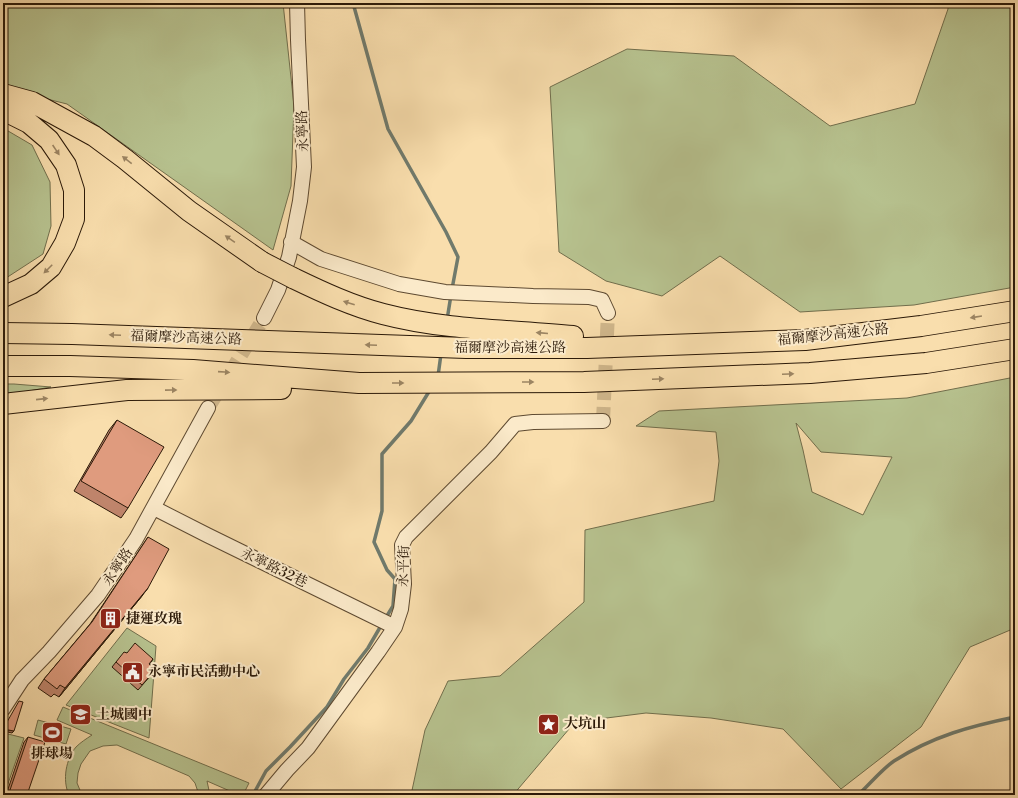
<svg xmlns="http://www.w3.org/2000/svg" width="1018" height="798" font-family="'Libre Bodoni','Noto Serif TC',serif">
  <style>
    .green { fill: #b7c28f; stroke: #716e4c; fill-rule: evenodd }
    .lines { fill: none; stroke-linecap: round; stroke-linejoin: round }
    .stream { stroke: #707a6c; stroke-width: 3.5 }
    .minor-tunnel { stroke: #d0b78c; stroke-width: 14; stroke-dasharray: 14 7; stroke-linecap: butt }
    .minor-casing { stroke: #5e4a31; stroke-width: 16 }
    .highway-casing { stroke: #2b1908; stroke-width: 22 }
    .minor { stroke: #fbeaca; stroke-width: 14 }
    .highway { stroke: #f9dead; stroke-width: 20 }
    .highway-bridge-casing { stroke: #2b1908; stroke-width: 22; stroke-linecap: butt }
    .highway-bridge { stroke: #f9dead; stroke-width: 20 }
    .wall { fill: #c0856c; stroke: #2b1908 }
    .shaded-wall { fill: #9c6c58; stroke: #2b1908 }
    .building { fill: #df9b7e; stroke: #2b1908 }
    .oneway { fill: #9c8563 }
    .labels { text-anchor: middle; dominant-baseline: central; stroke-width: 4; stroke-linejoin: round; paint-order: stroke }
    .street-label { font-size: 14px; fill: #2b1908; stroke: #fbeaca }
    .poi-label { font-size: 14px; font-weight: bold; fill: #2b1908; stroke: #fbeaca; text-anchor: start }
  </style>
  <rect width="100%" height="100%" fill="#f9dead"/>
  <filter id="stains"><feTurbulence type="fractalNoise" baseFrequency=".005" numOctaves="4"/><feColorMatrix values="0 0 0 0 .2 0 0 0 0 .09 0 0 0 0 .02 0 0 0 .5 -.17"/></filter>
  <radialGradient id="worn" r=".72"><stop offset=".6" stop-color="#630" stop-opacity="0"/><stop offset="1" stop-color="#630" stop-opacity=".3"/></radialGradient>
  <!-- green -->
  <path class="green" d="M3,3H283L294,106L291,186L273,250L67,104L3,88Z
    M948,3H1015V287L914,305L800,312L720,256L662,296L606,281L559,252L550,87L627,49L734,56L830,126L915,104L948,9Z
    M3,128L32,145L50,182L51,226L43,254L3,280Z
    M1015,377V628L970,647L921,727L841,789L783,729L711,718L646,713L575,722L513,795H411L425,730L448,681L500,676L584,602L585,530L714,501L719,461L716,432L636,426L659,411L907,398ZM796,423L821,452L892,457L863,515L812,492L803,450Z
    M3,384H14L51,387L12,394H3Z
    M127,628L156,646L149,738L66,705Z
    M63,707L249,783L243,795H239L207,781L210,795H199L195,783L189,776L117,745L103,746L90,751L81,764L78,773L77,783L82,795H69C62,780 66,759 76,747C81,742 86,739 92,735L57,720Z
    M38,720L71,729L66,744L34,735Z
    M8,734L24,738L4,795H3V742Z"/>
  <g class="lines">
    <!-- stream -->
    <path class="stream" d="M353,3L388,129L446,232L458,257L452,289
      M447,320L451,295
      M438,376L441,354
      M385,619L393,606L395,579L387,570L374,542L382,511V454L411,421L430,390
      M253,795L266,771L290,747L327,707L344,679L368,648L382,624
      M858,795C869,785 882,769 894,761C933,736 971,726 1015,717"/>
    <!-- minor-tunnel -->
    <path class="minor-tunnel" d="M208,408L264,318
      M603,421L608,313"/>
    <defs>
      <path id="minor" d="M291,242L321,259L399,284L445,292L533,296L589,297L602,300L608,313
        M264,318L278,290L289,257L300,201L304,167L298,40L297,3
        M154,508L207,535L395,627
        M3,709L22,680L49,652L98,595L136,539L208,408
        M266,795L287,770L308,748L378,652L395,627L401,609L404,584L402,545L406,537L491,452L515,424L533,422L603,421"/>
      <path id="highway" d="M3,94L32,102L94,136L125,159L189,211L262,262
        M3,110L29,123L49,140L66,165L74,190V219L65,243L51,267L31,284L3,297
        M293,278C322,292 352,306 383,314C444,330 510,330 573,336
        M3,333L72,334L466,348H587L805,340L921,326L1015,311
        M3,366H70L193,370L359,383L584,382L810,373L926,363L1015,349
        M3,404L127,390L281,389"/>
    </defs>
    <!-- minor casing -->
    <use href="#minor" class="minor-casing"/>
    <!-- highway casing -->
    <use href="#highway" class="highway-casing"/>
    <!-- minor -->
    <use href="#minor" class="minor"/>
    <!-- highway -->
    <use href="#highway" class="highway"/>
    <defs>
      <path id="highway-bridge" d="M262,262L293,278"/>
    </defs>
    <!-- highway-bridge casing -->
    <use href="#highway-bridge" class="highway-bridge-casing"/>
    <!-- highway-bridge -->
    <use href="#highway-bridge" class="highway-bridge"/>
  </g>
  <!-- wall -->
  <path class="wall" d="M117,420L128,508L121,518L74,491L109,430Z
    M148,537L142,596L59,697L54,694L51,697L38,688L44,679L90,624Z
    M127,653L153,659L150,664L152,674L138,690L112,667L116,662Z
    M28,737L27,795H6L24,742Z"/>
  <!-- shaded-wall -->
  <path class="shaded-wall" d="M148,588L142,596L59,697L65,688Z
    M3,729L14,731L12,733L3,731Z"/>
  <!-- building -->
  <path class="building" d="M117,420L164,447L128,508L81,481Z
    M148,537L169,549L148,588L65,688L60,685L57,689L44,679L92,622Z
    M135,643L153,659L149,664L156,669L142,685L116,662L124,652L127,653Z
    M19,701L23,702L14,731L3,729Z
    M28,737L45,742L27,795H11V794L9,793Z"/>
  <!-- one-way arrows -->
  <defs><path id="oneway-solid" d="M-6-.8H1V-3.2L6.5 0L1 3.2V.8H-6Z"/></defs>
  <g class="oneway">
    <use href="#oneway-solid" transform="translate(56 150) rotate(56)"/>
    <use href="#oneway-solid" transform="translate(127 160) rotate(-142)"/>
    <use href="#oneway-solid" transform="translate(230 239) rotate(-145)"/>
    <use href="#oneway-solid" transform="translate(48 269) rotate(135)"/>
    <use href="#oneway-solid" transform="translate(349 303) rotate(-162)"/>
    <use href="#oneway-solid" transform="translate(976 317) rotate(171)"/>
    <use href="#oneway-solid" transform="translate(542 333) rotate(-175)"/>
    <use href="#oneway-solid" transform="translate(115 335) rotate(-178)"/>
    <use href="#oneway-solid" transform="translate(371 345) rotate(-178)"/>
    <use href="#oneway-solid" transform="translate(224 372) rotate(4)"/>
    <use href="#oneway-solid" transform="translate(788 374) rotate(-2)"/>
    <use href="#oneway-solid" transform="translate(658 379) rotate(-2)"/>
    <use href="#oneway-solid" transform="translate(528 382)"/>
    <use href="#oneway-solid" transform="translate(398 383)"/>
    <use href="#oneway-solid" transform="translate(171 390) rotate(-1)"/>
    <use href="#oneway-solid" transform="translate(42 399) rotate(-6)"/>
  </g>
  <!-- icons -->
  <defs>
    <symbol id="building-square" viewBox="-11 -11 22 22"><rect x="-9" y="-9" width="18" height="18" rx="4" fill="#8f2418" stroke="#fbeaca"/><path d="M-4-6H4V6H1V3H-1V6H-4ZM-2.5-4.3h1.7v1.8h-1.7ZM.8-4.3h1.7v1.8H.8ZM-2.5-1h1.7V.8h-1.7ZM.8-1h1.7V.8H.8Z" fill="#fff"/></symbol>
    <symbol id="civic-square" viewBox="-11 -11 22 22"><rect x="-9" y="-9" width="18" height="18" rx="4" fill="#8f2418" stroke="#fbeaca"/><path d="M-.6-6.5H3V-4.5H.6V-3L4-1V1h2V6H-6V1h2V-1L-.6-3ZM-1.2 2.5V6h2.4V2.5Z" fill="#fff"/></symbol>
    <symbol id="school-square" viewBox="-11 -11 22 22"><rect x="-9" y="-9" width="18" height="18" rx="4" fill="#8f2418" stroke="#fbeaca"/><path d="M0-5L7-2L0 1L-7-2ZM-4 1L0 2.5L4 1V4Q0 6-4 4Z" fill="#fff"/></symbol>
    <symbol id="sight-square" viewBox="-11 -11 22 22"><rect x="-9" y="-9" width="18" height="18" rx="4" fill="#8f2418" stroke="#fbeaca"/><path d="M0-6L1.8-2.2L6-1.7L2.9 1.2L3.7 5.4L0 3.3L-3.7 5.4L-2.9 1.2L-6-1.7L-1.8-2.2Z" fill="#fff"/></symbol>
    <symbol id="stadium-square" viewBox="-11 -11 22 22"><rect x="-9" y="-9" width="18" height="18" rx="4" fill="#8f2418" stroke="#fbeaca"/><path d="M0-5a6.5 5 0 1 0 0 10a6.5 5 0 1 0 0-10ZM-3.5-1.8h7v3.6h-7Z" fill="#fff"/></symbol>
  </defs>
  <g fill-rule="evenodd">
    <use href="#building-square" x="98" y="606" width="25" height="25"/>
    <use href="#civic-square" x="120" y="660" width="25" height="25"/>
    <use href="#school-square" x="68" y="702" width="25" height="25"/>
    <use href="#sight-square" x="536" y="712" width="25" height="25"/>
    <use href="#stadium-square" x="40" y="720" width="25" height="25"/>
  </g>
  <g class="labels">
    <!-- street labels -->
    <g class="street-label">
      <text transform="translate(303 131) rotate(-93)">永寧路</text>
      <text transform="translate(833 335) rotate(-6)">福爾摩沙高速公路</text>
      <text transform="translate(186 338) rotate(2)">福爾摩沙高速公路</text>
      <text x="510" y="348">福爾摩沙高速公路</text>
      <text transform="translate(404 566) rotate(-88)">永平街</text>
      <text transform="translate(118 567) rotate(-56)">永寧路</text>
      <text transform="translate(274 568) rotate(26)">永寧路32巷</text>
    </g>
    <!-- poi labels -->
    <g class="poi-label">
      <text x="126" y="619">捷運玫瑰</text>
      <text x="148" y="672">永寧市民活動中心</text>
      <text x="96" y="715">土城國中</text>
      <text x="564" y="724">大坑山</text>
      <text x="52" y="754" text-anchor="middle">排球場</text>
    </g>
  </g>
  <!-- margin -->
  <rect width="1018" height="798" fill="none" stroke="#f9dead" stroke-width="16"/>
  <rect x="4" y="4" width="1010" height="790" fill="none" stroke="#2b1908" stroke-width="2"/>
  <rect x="8" y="8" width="1002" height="782" fill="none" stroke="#2b1908"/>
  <rect width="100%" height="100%" filter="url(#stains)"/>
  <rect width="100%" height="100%" fill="url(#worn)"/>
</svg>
